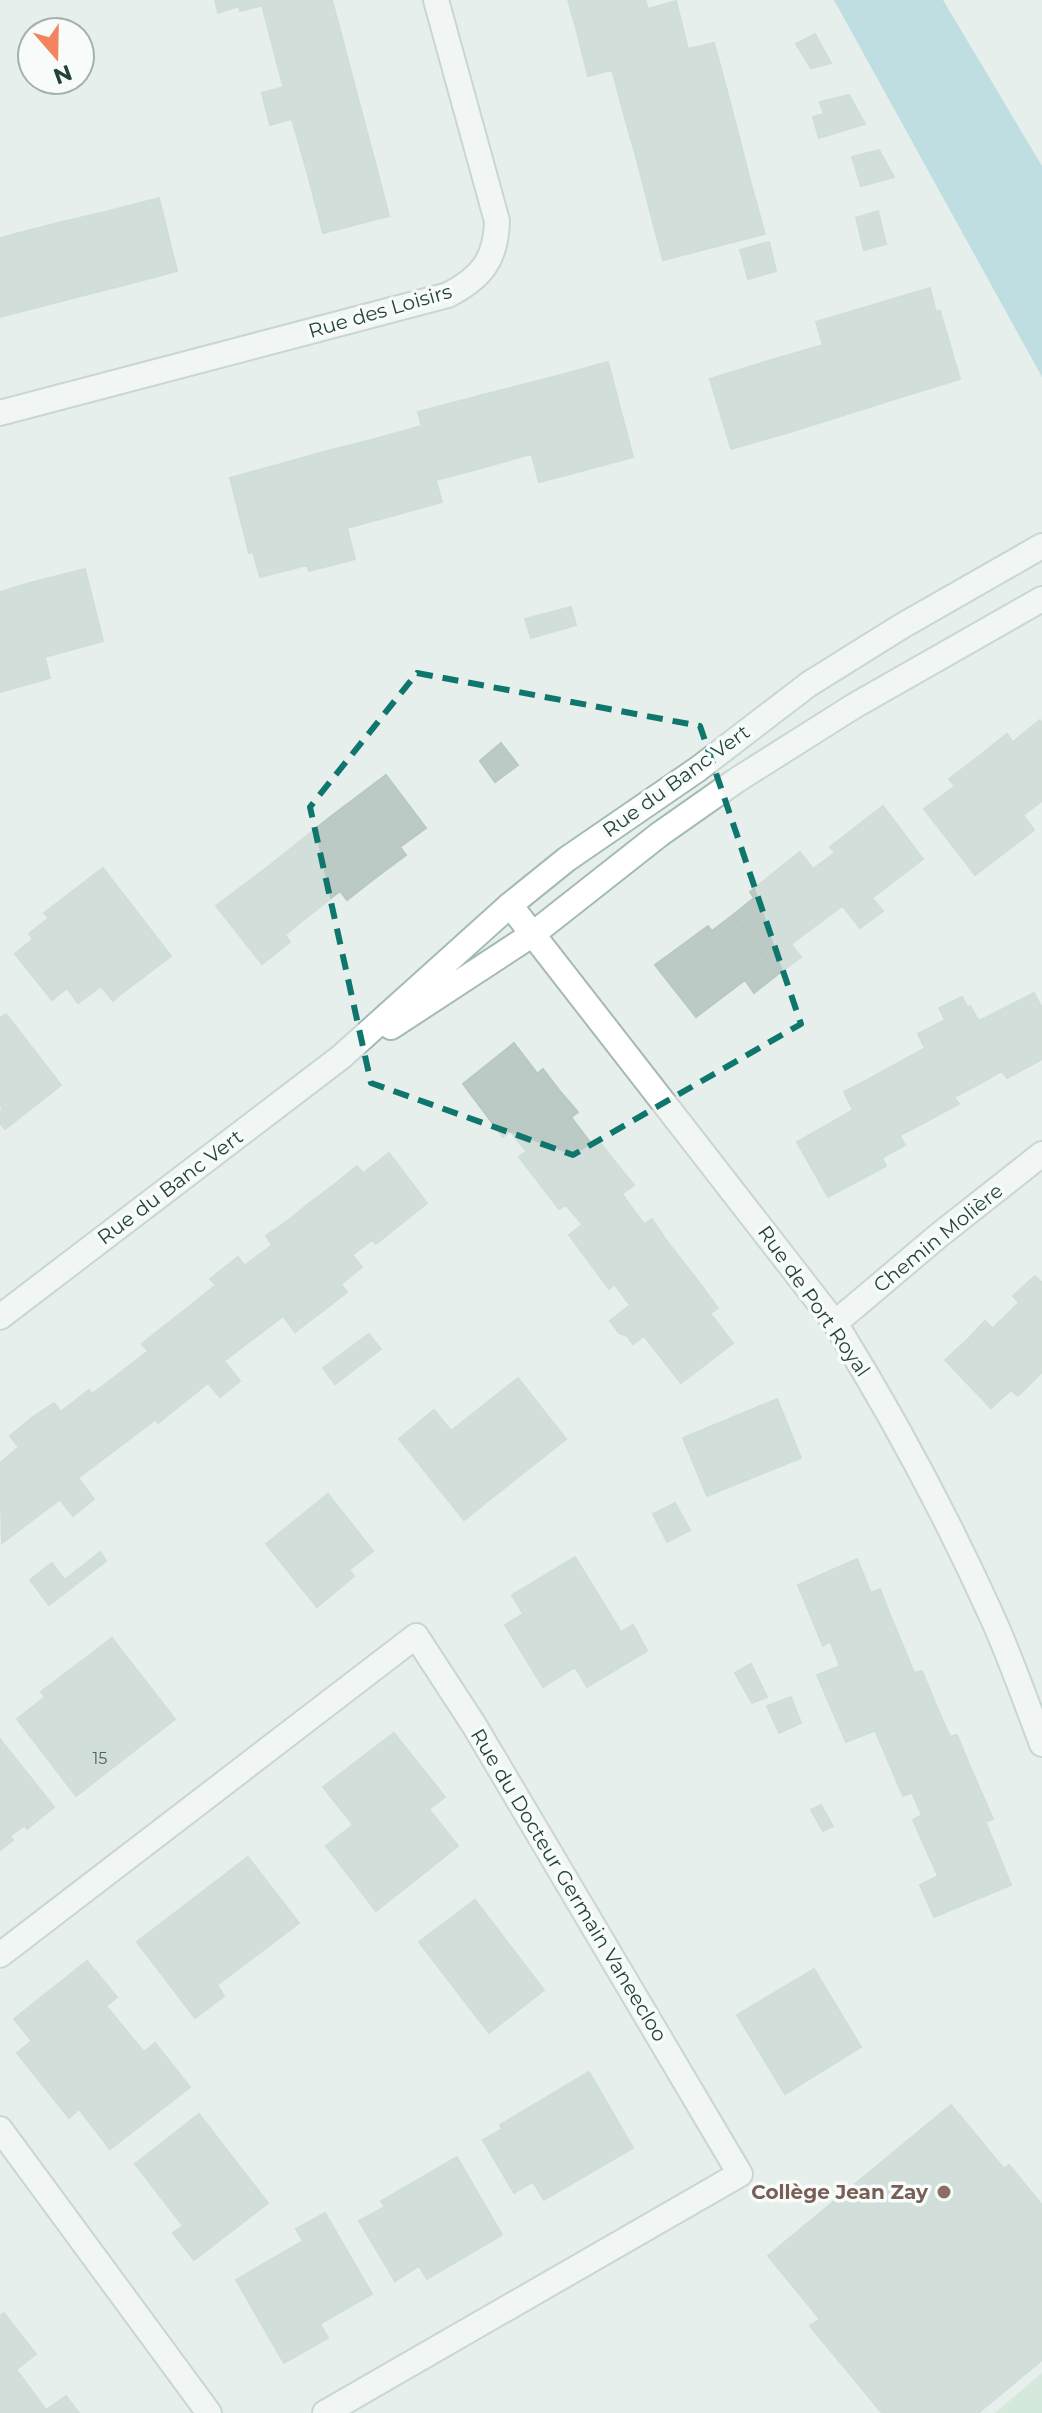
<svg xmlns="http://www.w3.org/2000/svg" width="1042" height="2413" font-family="Montserrat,sans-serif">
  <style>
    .green { fill: #bfe0c8 }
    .water { fill: #8ec9d4 }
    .building { fill: #bbcac4; stroke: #b8c9c2; stroke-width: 2 }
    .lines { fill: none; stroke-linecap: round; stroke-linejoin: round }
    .street-casing { stroke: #a8b8b2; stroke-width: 28 }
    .secondary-casing { stroke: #a4bbb3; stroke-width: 28 }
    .street { stroke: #fff; stroke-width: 24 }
    .secondary { stroke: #fff; stroke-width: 24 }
    .marked { fill: none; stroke: #0f766e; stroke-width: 6; stroke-dasharray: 16 10; stroke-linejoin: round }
    .education-dot { fill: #8d6e63; stroke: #f7fbf9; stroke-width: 3 }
    .labels { text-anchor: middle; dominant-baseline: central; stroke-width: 7; stroke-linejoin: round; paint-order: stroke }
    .number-label { font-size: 16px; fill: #4a645c }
    .street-label { font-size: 20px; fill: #24423a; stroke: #f7fbf9 }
    .education-label { font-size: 20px; font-weight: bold; fill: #785e54; stroke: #f7fbf9; text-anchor: end }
  </style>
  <rect width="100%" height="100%" fill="#e6efeb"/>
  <!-- green -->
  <path class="green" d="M1042,2373V2413H995Z"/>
  <!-- water -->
  <path class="water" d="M834,0H943L1042,166V377Z"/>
  <!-- building -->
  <path class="building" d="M215,0H283L240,11L239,6L218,13Z
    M283,0H332L344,45L277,63L262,5Z
    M568,0H645L648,9L576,28Z
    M676,1L688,49L661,57L648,9Z
    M648,9L661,57L588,76L576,28Z
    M815,34L831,63L811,68L796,44Z
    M714,43L727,91L702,97L688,49Z
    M344,45L359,102L292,119L277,63Z
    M688,49L702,97L625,118L612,70Z
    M284,87L292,119L270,125L262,93Z
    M727,91L739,137L638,164L625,118Z
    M849,95L855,106L824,114L820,102Z
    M359,102L374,158L308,175L292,119Z
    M855,106L865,124L819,138L813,117Z
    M739,137L751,184L650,211L638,164Z
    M879,150L894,177L861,186L852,157Z
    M374,158L389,216L323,233L308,175Z
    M751,184L765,234L663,260L650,211Z
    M159,198L177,271L128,284L109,211Z
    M109,211L128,284L81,296L62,222Z
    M878,211L886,244L864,250L856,218Z
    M62,222L81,296L34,308L15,234Z
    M15,234L34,308L0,317V238Z
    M769,242L776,271L748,279L740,250Z
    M930,288L936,312L940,311L960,379L901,397L873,305Z
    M873,305L901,397L844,415L816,322Z
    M823,345L844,415L790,432L768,361Z
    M768,361L790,432L731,449L710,379Z
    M608,362L633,457L585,470L561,375Z
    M561,375L585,470L539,482L514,387Z
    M514,387L531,454L485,467L467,399Z
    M467,399L485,467L436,480L418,412Z
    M421,426L442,502L395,515L375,439Z
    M375,439L395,515L347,528L327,451Z
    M327,451L347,528L300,540L281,464Z
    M281,464L307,565L260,577L253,552L249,553L230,478Z
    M347,528L355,559L309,571L300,540Z
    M85,569L103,641L45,657L26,584Z
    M26,584L50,678L0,692V592Z
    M571,607L576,625L531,638L525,619Z
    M1040,720L1042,723V801L1023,815L978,757L1007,734L1013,742Z
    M501,743L518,765L495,782L480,761Z
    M978,757L1023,815L963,859L924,809L955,786L949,779Z
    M386,775L426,828L400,847L406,855L375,878L329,818Z
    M883,806L923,859L872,898L883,911L860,928L813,869L835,853L830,847Z
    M1023,815L1034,830L975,875L963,859Z
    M329,818L375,878L347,900L340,891L312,913L273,863Z
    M800,852L842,906L791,944L801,957L778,974L733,915L754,898L750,892Z
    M273,863L312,913L285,935L290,942L262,964L216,906Z
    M103,868L171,956L122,993L111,979L78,1003L67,988L52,1000L15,954L33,939L29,934L49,918L44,913Z
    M733,915L778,974L754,993L745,980L696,1017L655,965L708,926L712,931Z
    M111,979L122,993L113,1001L101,986Z
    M1034,993L1042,1008V1059L1007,1078L1002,1071L979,1084L945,1020L970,1006L979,1021Z
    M962,997L968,1008L945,1020L939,1008Z
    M6,1014L61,1085L15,1121L2,1105L0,1106V1018Z
    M945,1020L979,1084L954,1097L959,1104L899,1136L869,1079L925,1048L918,1034Z
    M514,1043L553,1094L559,1090L578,1112L526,1151L510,1131L503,1137L463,1084Z
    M543,1069L559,1090L553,1094L537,1074Z
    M869,1079L905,1145L882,1158L886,1166L828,1197L797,1142L853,1110L844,1092Z
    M2,1105L15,1121L5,1129L0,1123Z
    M571,1117L609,1167L615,1162L634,1185L582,1224L566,1205L559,1209L519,1157Z
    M599,1141L615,1162L609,1167L593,1146Z
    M389,1153L427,1203L376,1244L372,1240L352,1255L311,1202L334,1185L339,1192Z
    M357,1166L363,1173L339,1192L334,1185Z
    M622,1194L659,1245L666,1240L684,1263L630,1305L614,1284L609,1289L569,1235Z
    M311,1202L362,1267L341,1284L334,1276L283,1316L244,1266L295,1228L290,1219Z
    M290,1219L295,1228L272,1245L266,1236Z
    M652,1219L666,1240L659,1245L644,1224Z
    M238,1257L283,1316L224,1361L185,1310L216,1285L210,1279Z
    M684,1263L701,1285L693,1291L733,1343L681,1383L644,1336L633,1344L627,1336L619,1333L610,1321Z
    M334,1276L347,1292L329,1306L317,1290Z
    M1035,1276L1042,1283V1327L1013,1296Z
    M701,1285L718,1308L711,1313L693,1291Z
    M317,1290L329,1306L295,1332L283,1316Z
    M1019,1303L1042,1327V1372L1018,1396L1011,1390L991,1408L945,1360L967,1340L973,1347Z
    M185,1310L240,1381L220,1397L208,1383L158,1423L120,1373L169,1335L163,1327Z
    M985,1321L992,1328L973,1347L967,1340Z
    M163,1327L169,1335L148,1351L142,1344Z
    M369,1334L381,1349L335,1384L323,1368Z
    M120,1373L156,1419L78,1478L94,1499L73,1516L10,1436L33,1417L41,1427L89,1390L92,1394Z
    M518,1378L566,1439L464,1520L399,1439L434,1410L451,1431Z
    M777,1399L801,1458L707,1496L683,1438Z
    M54,1403L61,1412L41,1427L33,1417Z
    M19,1447L59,1500L2,1543L0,1463Z
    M328,1494L373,1551L349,1570L354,1576L317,1607L266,1544Z
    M675,1503L690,1530L667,1542L653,1514Z
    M100,1552L106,1561L71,1588L65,1580Z
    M575,1557L621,1632L633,1625L647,1651L587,1687L575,1667L543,1687L505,1625L523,1614L512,1595Z
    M857,1559L881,1618L890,1615L901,1641L840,1666L830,1641L823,1646L798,1585Z
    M52,1563L71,1588L49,1605L30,1580Z
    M880,1589L890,1615L881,1618L870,1593Z
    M112,1638L175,1719L76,1796L17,1719L45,1697L41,1692Z
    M901,1641L914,1673L922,1671L936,1705L869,1733L840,1666Z
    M751,1664L767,1697L752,1703L735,1673Z
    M840,1666L869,1733L846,1742L817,1675Z
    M791,1697L801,1723L779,1733L767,1706Z
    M936,1705L950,1737L957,1735L971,1769L903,1796L875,1730Z
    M394,1733L445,1797L429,1809L458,1846L376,1911L326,1846L353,1825L323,1787Z
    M0,1739L54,1807L27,1829L25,1825L10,1836L13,1840L0,1850Z
    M971,1769L982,1794L975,1796L1011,1885L934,1917L920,1885L938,1876L913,1820L922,1815L912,1793Z
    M982,1794L993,1819L985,1822L975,1796Z
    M821,1805L833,1826L823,1831L811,1810Z
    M248,1857L299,1923L217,1985L224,1996L195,2018L137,1942Z
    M475,1900L544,1990L489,2033L419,1942Z
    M87,1961L117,1997L106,2006L144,2052L155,2043L190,2087L110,2149L79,2109L69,2118L17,2053L32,2041L14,2019Z
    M814,1969L861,2047L785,2094L737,2015Z
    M589,2072L633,2148L544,2200L533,2182L514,2193L483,2140L502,2129L500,2125Z
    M951,2105L1004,2169L1009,2165L1042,2205V2360L978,2413H882L810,2326L820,2319L768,2256Z
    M199,2114L268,2203L194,2260L173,2233L183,2226L135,2164Z
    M457,2157L502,2235L427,2279L419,2266L395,2281L359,2221L385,2207L381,2201Z
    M325,2213L372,2294L320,2324L328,2338L284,2363L236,2280L303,2241L296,2229Z
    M4,2313L36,2354L0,2382V2316Z
    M16,2369L46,2410L42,2413H0V2382Z
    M66,2396L79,2413H42L46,2410Z"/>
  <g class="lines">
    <defs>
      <path id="street" d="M0,413L448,295C481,278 496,260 497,221L436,0
        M510,905L835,1323C894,1418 947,1517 993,1619C1011,1659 1026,1702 1042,1744
        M835,1323L938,1236L1042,1154
        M0,1955L416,1636L474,1725L740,2174L325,2413
        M0,2129L209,2413"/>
      <path id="secondary" d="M391,1027L533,934L660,834L737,780L854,706L1042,599
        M0,1317L341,1057L510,905L567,859L698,769L809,684L902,626L1042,546"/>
    </defs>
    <!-- street casing -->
    <use href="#street" class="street-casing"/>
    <!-- secondary casing -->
    <use href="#secondary" class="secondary-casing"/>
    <!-- street -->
    <use href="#street" class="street"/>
    <!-- secondary -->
    <use href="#secondary" class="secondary"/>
  </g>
  <!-- marked area -->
  <path d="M0 0H1042V2413H0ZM417,673L700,726L801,1024L573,1155L371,1083L310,807Z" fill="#e6efeb" fill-opacity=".55" fill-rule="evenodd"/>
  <path class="marked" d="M417,673L700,726L801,1024L573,1155L371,1083L310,807Z"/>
  <!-- markers -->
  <circle class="education-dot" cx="944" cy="2192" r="8"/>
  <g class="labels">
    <!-- number labels -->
    <g class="number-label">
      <text x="100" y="1758">15</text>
    </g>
    <!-- street labels -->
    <g class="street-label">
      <text transform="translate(380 311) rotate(-16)">Rue des Loisirs</text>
      <text transform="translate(676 781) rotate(-36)">Rue du Banc Vert</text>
      <text transform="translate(170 1187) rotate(-37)">Rue du Banc Vert</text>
      <text transform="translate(938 1238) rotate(-39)">Chemin Molière</text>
      <text transform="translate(814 1301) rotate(55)">Rue de Port Royal</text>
      <text transform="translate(569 1885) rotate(59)">Rue du Docteur Germain Vaneecloo</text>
    </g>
    <!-- education labels -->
    <g class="education-label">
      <text x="928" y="2192">Collège Jean Zay</text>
    </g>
  </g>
  <!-- north arrow -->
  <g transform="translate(56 56) rotate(160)"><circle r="38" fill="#f7fbf9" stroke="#a3b1ad" stroke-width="2"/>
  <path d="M0-6L14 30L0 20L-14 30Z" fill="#f4845f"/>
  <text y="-12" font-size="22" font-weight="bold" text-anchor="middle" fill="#24423a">N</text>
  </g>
</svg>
